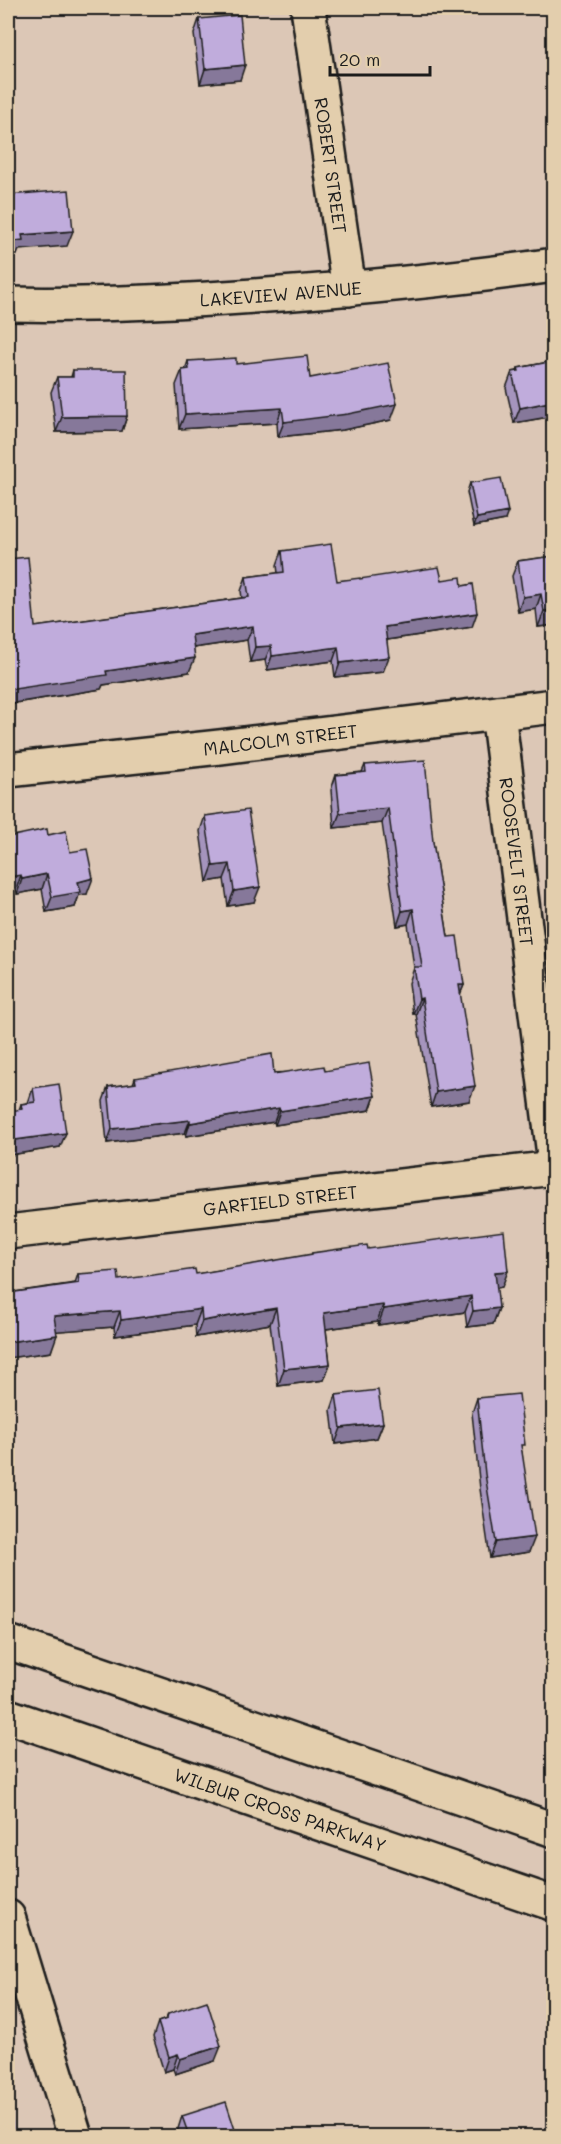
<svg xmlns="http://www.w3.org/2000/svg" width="561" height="2144" font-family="Mali,sans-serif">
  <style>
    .built { fill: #d4bfc1 }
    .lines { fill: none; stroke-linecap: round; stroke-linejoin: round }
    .street-casing { stroke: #1c1c1c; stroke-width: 38 }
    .secondary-casing { stroke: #1c1c1c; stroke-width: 38 }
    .highway-casing { stroke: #1c1c1c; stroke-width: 38 }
    .street { stroke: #e3cead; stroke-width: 33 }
    .secondary { stroke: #e3cead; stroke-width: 33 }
    .highway { stroke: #e3cead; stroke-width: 33 }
    .wall { fill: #a594bd; stroke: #1c1c1c; stroke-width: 1.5 }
    .shaded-wall { fill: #86789a; stroke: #1c1c1c; stroke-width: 1.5 }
    .building { fill: #c0acdc; stroke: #1c1c1c; stroke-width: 1.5 }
    .labels { text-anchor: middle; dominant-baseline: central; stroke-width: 4.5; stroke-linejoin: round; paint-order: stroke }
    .street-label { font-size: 18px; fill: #1c1c1c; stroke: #e3cead }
  </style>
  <rect width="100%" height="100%" fill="#dcc7b6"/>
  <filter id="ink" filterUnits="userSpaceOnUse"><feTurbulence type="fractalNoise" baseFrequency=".0167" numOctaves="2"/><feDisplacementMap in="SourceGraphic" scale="12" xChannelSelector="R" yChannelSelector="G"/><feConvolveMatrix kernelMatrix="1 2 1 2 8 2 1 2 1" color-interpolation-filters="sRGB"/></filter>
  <g filter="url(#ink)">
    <!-- built -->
    <path class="built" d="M8,2104L18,2136H8Z"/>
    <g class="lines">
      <defs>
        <g id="street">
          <path id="s1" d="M308,8L349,289"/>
          <path id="s2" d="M8,304C99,306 190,301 281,294C372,287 463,278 554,265"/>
          <path id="s3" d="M498,713L554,1155"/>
          <path id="s4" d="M8,770L220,747L554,706"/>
          <path id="s5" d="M8,1232L554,1168"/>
        </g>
        <path id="secondary" d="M8,1917L75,2136"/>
        <g id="highway">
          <path d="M8,1642L554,1830"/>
          <path id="s6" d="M8,1716L554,1904"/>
        </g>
      </defs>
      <!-- street casing -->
      <use href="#street" class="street-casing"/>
      <!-- secondary casing -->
      <use href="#secondary" class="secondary-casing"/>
      <!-- highway casing -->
      <use href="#highway" class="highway-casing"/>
      <!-- street -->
      <use href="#street" class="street"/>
      <!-- secondary -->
      <use href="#secondary" class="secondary"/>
      <!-- highway -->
      <use href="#highway" class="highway"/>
    </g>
    <!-- wall -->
    <path class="wall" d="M199,19L240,80L200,84L194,34Z
      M188,361L236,364L310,378L391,420L343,430L278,437L277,423L179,429L176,385L182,370H185Z
      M554,361V416L514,423L506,388L512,372L517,371L518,368Z
      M73,370L127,416L122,431L56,432L51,392L57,377H71Z
      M470,483L505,520L474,526L467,492Z
      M282,551L337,581L360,579L442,580L472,627L387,640L383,672L335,677L333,661L267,670L265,660L250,662L247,640L193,648L189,672L103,685L101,689L8,704V559L35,627L242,598L241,591L246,577L278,573L277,565Z
      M554,556V625L538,627L536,609L518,612L512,576L518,561Z
      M365,765L433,842L448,937L464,985L460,994L469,1101L431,1107L416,1014H413L409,983L414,968L408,924L397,926L382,823L334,828L331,790L336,775L362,772Z
      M205,816L254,902L228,906L224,879L207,882L200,831Z
      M48,835L70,852L87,894L79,895L75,907L46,912L42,889L17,894L16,890L8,891V837Z
      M325,1071L375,1096L370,1110L275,1125L274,1122L186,1136L185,1133L107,1143L103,1101L108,1087L133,1084L135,1078Z
      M33,1088L60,1147L10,1155L8,1119L10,1111L19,1110L21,1104L28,1103Z
      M368,1249L502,1287L496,1288L499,1308L493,1324L467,1327L465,1312L378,1325L377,1322L326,1329L330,1364L324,1380L278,1386L270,1324L196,1337L195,1325L115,1336L114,1327L56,1331L51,1352L8,1358V1293L75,1283L78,1274L119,1280L196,1274L311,1255L312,1253Z
      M336,1395L383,1423L377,1438L335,1444L331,1410Z
      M477,1398L522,1452L529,1552L490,1558L480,1489L472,1413Z
      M168,2014L215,2061L175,2074L173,2069L164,2072L153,2037L158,2022L166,2019Z
      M182,2116L237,2136H178L177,2132Z"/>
    <!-- shaded-wall -->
    <path class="shaded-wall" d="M245,65L240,80L200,84L205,69Z
      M73,231L67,246L19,250L17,255L8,256V242L22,235Z
      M554,401V416L514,423L520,408Z
      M397,404L391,420L343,430L278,437L284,422Z
      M282,408L277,423L179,429L185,414Z
      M127,416L122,431L56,432L62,417Z
      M508,512L505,520L474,526L477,518Z
      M541,594L536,609L518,612L523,597Z
      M554,610V625L538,627L544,611Z
      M477,613L472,627L380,641L385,627Z
      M253,626L247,640L186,649L192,635Z
      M271,646L265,660L250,662L255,647Z
      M338,647L333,661L267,670L272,656Z
      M389,657L383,672L335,677L340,663Z
      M195,658L189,672L103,685L101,689L8,704V690L106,671Z
      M388,808L382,823L334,828L340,813Z
      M230,864L224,879L207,882L213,866Z
      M47,874L42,889L17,894L22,879Z
      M21,875L16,890L8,891V877Z
      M93,878L87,894L79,895L75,907L46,912L52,897L78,882Z
      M260,887L254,902L228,906L234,891Z
      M413,909L408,924L397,926L402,911Z
      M459,985H464L458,1000Z
      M422,998L416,1014H413L419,999Z
      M475,1086L469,1101L431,1107L436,1092Z
      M375,1096L370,1110L275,1125L280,1111Z
      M279,1108L274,1122L186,1136L190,1123Z
      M190,1120L185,1133L107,1143L112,1129Z
      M66,1133L60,1147L10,1155L15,1140Z
      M14,1137L9,1151L8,1152V1139Z
      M508,1271L502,1287L489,1289L495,1272Z
      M471,1296L465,1312L378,1325L384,1309Z
      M383,1305L377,1322L318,1330L324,1313Z
      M276,1308L270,1324L196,1337L202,1321Z
      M499,1308L493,1324L467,1327L473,1311Z
      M201,1309L195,1325L115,1336L121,1320Z
      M120,1311L114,1327L48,1332L54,1316Z
      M57,1335L51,1352L8,1358V1342Z
      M330,1364L324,1380L278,1386L284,1369Z
      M383,1423L377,1438L335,1444L341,1428Z
      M535,1537L529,1552L490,1558L496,1542Z
      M221,2046L215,2061L175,2074L180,2059Z
      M178,2054L173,2069L164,2072L169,2057Z"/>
    <!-- building -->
    <path class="building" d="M240,15L245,65L205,69L199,19Z
      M69,190L73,231L22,235L23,240L8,242V195Z
      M307,356L310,378L388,363L397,404L348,414L284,422L282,408L185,414L182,370L189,369L188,361L236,358V364Z
      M554,361V401L520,408L512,372L519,371L518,368Z
      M73,370H126L127,416L62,417L57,377H73Z
      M501,478L508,512L477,518L470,483Z
      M331,544L337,581L360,578V579L439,567L442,580L461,577L462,586L473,584L477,613L385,627L389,657L340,663L338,647L272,656L271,646L255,647L253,626L192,635L195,658L106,671L107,675L8,690V559L28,557L35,627L249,597L246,577L284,572L282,551Z
      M554,556V610L544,611L541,594L523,597L518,561Z
      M425,760L433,842L448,937L457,936L464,985H459L475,1086L436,1092L422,998L419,999L414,967H422L413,909L402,911L388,808L340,813L336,775L366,772L365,765Z
      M248,810L260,887L234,891L230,864L213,866L205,816Z
      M47,829L48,835L66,831L70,852L87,849L93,878L78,882L81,892L52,897L47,874L22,879L21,875L8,877V837Z
      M272,1054L274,1074L324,1066L325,1071L369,1063L375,1096L280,1111L279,1108L190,1123V1120L112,1129L108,1087L136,1083L135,1078Z
      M59,1084L66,1133L15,1140L14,1137L8,1139V1119L12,1118L10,1111L22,1109L21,1104L35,1102L33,1088Z
      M504,1231L508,1271L495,1272L499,1308L473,1311L471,1296L384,1309L383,1305L324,1313L330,1364L284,1369L276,1308L202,1321L201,1309L121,1320L120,1311L54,1316L57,1335L8,1342V1293L79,1283L78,1274L118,1271L119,1280L195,1269L196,1274L312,1254V1253L367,1245L368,1249Z
      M378,1390L383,1423L341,1428L336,1395Z
      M519,1394L525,1445H521L535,1537L496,1542L485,1474L477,1398Z
      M207,2001L221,2046L180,2059L178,2054L169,2057L158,2022L167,2019L168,2014Z
      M226,2102L237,2136H189L182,2116Z"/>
  </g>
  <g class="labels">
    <!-- street labels -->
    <g class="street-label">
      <text stroke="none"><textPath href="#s1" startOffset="159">ROBERT STREET</textPath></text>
      <text stroke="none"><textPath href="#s2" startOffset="273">LAKEVIEW AVENUE</textPath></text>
      <text stroke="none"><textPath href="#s4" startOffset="274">MALCOLM STREET</textPath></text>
      <text stroke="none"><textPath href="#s3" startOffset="150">ROOSEVELT STREET</textPath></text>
      <text stroke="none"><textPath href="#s5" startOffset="274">GARFIELD STREET</textPath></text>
      <text stroke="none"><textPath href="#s6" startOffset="288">WILBUR CROSS PARKWAY</textPath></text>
    </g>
  </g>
  <!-- margin -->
  <rect width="561" height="2144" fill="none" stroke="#e3cead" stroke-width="30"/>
  <rect x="15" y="15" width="531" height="2114" fill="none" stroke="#1c1c1c" stroke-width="2" filter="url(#ink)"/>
  <!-- scale -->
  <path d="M330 66v9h100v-9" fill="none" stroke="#1c1c1c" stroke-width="3"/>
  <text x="339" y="66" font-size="18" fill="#1c1c1c" stroke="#e3cead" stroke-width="4.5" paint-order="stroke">20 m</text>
</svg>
